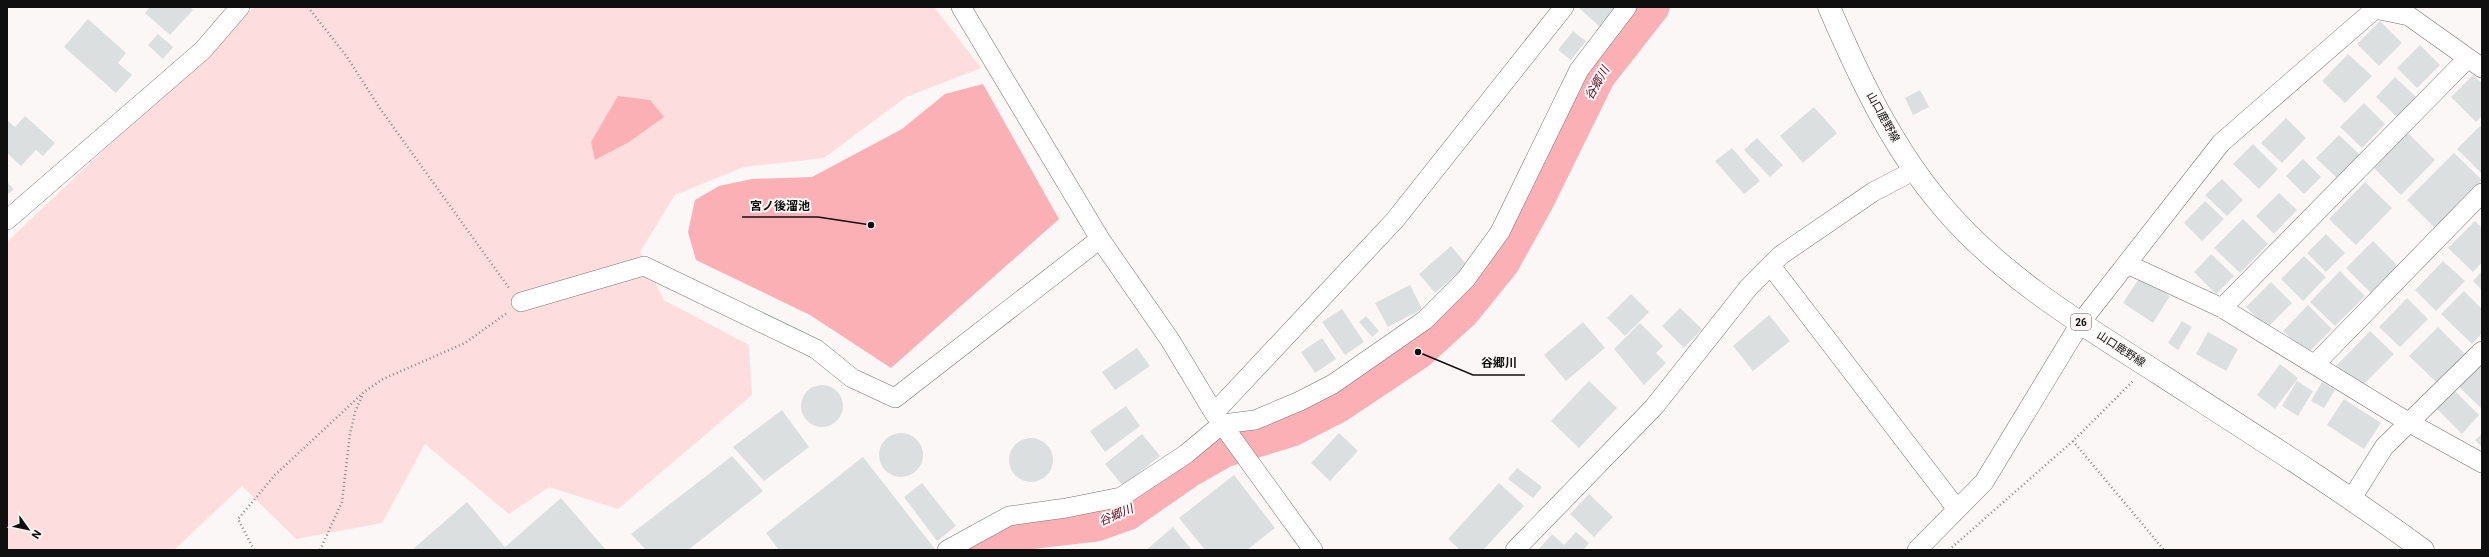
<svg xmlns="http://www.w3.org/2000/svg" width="2489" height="557" font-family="Roboto,'Noto Sans JP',sans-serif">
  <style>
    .green { fill: #feddde }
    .water { fill: #fbb0b5 }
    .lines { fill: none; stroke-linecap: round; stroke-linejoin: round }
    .river { stroke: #fbb0b5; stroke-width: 35 }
    .building { fill: #dbdfdf }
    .street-casing { stroke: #767272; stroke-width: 20 }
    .primary-casing { stroke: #767272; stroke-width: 23 }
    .path { stroke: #888686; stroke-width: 2.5; stroke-dasharray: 1 3; stroke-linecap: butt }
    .street { stroke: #fff; stroke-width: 19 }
    .primary { stroke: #fff; stroke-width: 22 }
    .labels { text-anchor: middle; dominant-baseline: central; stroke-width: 4; stroke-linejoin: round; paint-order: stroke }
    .shield { fill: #fbf7f7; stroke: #565555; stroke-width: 1 }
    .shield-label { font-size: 10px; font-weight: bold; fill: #100f0f }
    .street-label { font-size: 11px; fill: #100f0f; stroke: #fbf7f7 }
    .water-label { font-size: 12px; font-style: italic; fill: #5e0e1f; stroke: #fbf7f7 }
    .leader { fill: none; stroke: #100f0f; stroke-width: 1.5 }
    .callout-dot { fill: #100f0f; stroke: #fbf7f7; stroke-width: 1.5 }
    .callout-label { font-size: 12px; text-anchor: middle; font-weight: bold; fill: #100f0f; stroke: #fbf7f7; stroke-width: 4; stroke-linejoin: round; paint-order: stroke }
  </style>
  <rect width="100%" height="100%" fill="#fbf7f7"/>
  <!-- green -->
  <path class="green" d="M254,7H934L981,68L906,97L824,158L744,167L675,195L640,252L664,300L749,345L752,395L618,509L549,487L509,514L425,444L382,523L296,539L242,486L174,550H7V242Z"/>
  <!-- water -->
  <path class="water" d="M983,84L1059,219L891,368L810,315L696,260L688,232L695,200L719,186L752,179L812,177L902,129L945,94Z
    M618,96L650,100L664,117L629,142L595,160L591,142Z"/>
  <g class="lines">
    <!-- river -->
    <path class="river" d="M980,550L989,543L1018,533L1096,524L1127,513L1189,470L1224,450L1292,429L1337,406L1418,352L1463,311L1502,263L1537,200L1598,76L1652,7"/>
  </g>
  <!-- building -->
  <path class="building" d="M150,7H190L193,10L170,35L145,13Z
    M1578,7H1617L1600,27Z
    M88,19L126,53L118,63L132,75L116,93L64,47Z
    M2380,21L2402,43L2379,66L2357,44Z
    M1573,31L1586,41L1571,60L1558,50Z
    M158,34L173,47L163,59L148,45Z
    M2420,45L2440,65L2417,88L2397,68Z
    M2348,54L2372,76L2345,103L2322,81Z
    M2473,75L2482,83V116L2476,122L2451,97Z
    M2395,77L2416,97L2397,117L2376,97Z
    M1920,90L1929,107L1913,115L1905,98Z
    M2364,103L2385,124L2362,148L2340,127Z
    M1814,107L1837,133L1803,163L1780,136Z
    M25,116L55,143L43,156L36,150L21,166L7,153V120L15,127Z
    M2286,118L2306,138L2282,163L2261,143Z
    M2480,126L2482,127V174L2457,149Z
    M2407,132L2435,160L2401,195L2373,167Z
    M2339,135L2360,155L2337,178L2316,158Z
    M1757,138L1783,165L1770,177L1744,150Z
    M2253,144L2278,169L2259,189L2233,164Z
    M1732,148L1760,181L1744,194L1715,161Z
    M2454,153L2482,180L2435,228L2407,200Z
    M2303,159L2321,177L2304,194L2286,176Z
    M2222,179L2243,200L2227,216L2205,195Z
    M7,182L14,189L7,195Z
    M2365,182L2392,208L2356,245L2329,219Z
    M2279,193L2297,210L2274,234L2256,216Z
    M2205,201L2224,219L2202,241L2184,223Z
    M2243,219L2268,244L2240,273L2214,248Z
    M2475,221L2482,228V262L2473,272L2448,248Z
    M2326,234L2345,253L2326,272L2307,253Z
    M2373,241L2398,266L2371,293L2346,268Z
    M1451,246L1467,265L1435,293L1419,274Z
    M2211,254L2234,276L2216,294L2194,272Z
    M2304,256L2326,277L2303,301L2281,279Z
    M2443,261L2465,281L2436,311L2415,290Z
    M2340,271L2365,296L2335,326L2310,302Z
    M2482,271V290L2473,281Z
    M2140,277L2170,296L2153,323L2123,303Z
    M2271,282L2292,303L2267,328L2246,307Z
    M1410,285L1422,309L1388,327L1375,303Z
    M2464,291L2482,309V333L2472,344L2441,314Z
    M1631,294L1649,312L1625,336L1607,318Z
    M2407,298L2428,319L2400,347L2379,327Z
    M2308,305L2332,329L2307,354L2283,331Z
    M1680,308L1702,329L1684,348L1662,326Z
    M1342,309L1364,342L1345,355L1322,322Z
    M1769,315L1790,341L1753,371L1733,346Z
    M1366,316L1379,331L1372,337L1359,322Z
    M2182,321L2192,327L2178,350L2168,343Z
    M1583,322L1605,348L1566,381L1544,355Z
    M1640,323L1663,346L1656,353L1666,363L1644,385L1614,349Z
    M2438,327L2466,355L2438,384L2409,356Z
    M2370,331L2394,354L2359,389L2336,366Z
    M2208,332L2238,349L2226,371L2196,354Z
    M1322,338L1336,359L1315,373L1301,352Z
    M1137,348L1150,366L1115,390L1102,372Z
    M2480,363L2482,365V409L2458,386Z
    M2280,364L2298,378L2275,409L2257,395Z
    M1589,381L1617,408L1579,448L1551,421Z
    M2297,381L2313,391L2298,416L2282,406Z
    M2322,382L2335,390L2324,408L2311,401Z
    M801 406a21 21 0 1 1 42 0a21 21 0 1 1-42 0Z
    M2455,391L2479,415L2462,434L2437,409Z
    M2344,399L2381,423L2364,449L2327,425Z
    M1126,406L1140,426L1105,452L1090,431Z
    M782,410L809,447L764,481L733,447Z
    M1339,433L1358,451L1330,481L1311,463Z
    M879 455a22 22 0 1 1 44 0a22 22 0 1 1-44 0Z
    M1142,434L1160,456L1123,486L1105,464Z
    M2482,434V447L2475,440Z
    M1009 460a22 22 0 1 1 44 0a22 22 0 1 1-44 0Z
    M732,456L763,491L688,550H646L631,534Z
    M863,457L935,549L779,550L766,533Z
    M1517,468L1542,487L1533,498L1508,479Z
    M1234,475L1275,528L1247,550H1205L1179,518Z
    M922,483L956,526L937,541L904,497Z
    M1499,483L1524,506L1483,550H1460L1448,539Z
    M1589,494L1613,517L1594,537L1570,514Z
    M561,498L606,550H412L467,502L505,547Z
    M1173,527L1192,550H1146Z
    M1576,532L1589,543L1583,550H1538L1552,534L1564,545Z"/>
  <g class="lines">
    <defs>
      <path id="street" d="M961,7L1100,239L1170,340L1214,413L1313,550
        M7,220L203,50L240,7
        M2127,264L2222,308L2408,422L2482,463
        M1771,266L1957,509
        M521,302L644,266L816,349L852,378L895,398L1100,239
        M2222,308L2468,58
        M2315,364L2482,193
        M1214,413L1395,220L1564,7
        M2352,498L2384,447L2482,351
        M947,550L1009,516L1066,508L1121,497L1186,454L1222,424L1255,420L1300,401L1333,384L1425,320L1466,279L1500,232L1579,70L1627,7
        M1515,550L1654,407L1749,287L1781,255L1873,192L1913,171
        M1917,550L1984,482L2081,322L2221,143L2375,9L2409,16L2482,68"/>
      <path id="primary" d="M1829,7C1859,77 1893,149 1943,207C2001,276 2083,325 2158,373C2248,431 2337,487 2423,550"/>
    </defs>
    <!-- street casing -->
    <use href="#street" class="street-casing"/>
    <!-- primary casing -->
    <use href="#primary" class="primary-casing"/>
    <!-- path -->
    <path class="path" d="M308,7L347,57L381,110L509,288
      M2073,441L2164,550
      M254,550L238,519L275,475L364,392L383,379L465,343L507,313
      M320,550L342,502L350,434L355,412L363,394
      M1949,550L2073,441L2133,381"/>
    <!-- street -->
    <use href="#street" class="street"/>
    <!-- primary -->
    <use href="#primary" class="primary"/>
  </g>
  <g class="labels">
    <!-- shield labels -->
    <rect class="shield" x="2071" y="314" width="20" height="16" rx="3"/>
    <g class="shield-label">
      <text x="2081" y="322">26</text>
    </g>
    <!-- street labels -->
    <g class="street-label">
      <text transform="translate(1883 117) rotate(61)">山口鹿野線</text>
      <text transform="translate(2121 349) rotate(33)">山口鹿野線</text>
    </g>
    <!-- water labels -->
    <g class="water-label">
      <text transform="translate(1597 83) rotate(-60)">谷郷川</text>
      <text transform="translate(1116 515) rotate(-23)">谷郷川</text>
    </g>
  </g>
  <!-- callouts -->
  <path class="leader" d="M871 225L818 217H742M1418 352L1473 375H1525"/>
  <g class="callout-dot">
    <circle cx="871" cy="225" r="4"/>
    <circle cx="1418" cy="352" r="4"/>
  </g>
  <g class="callout-label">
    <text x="780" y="210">宮ノ後溜池</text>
    <text x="1499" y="367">谷郷川</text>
  </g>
  <!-- border -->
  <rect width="2489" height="557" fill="none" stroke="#100f0f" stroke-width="16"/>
  <!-- north arrow -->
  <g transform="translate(28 529) rotate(123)" stroke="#fbf7f7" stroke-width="3" paint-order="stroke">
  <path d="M0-3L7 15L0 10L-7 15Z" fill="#100f0f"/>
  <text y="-6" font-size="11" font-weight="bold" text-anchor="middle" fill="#100f0f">N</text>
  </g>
</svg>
